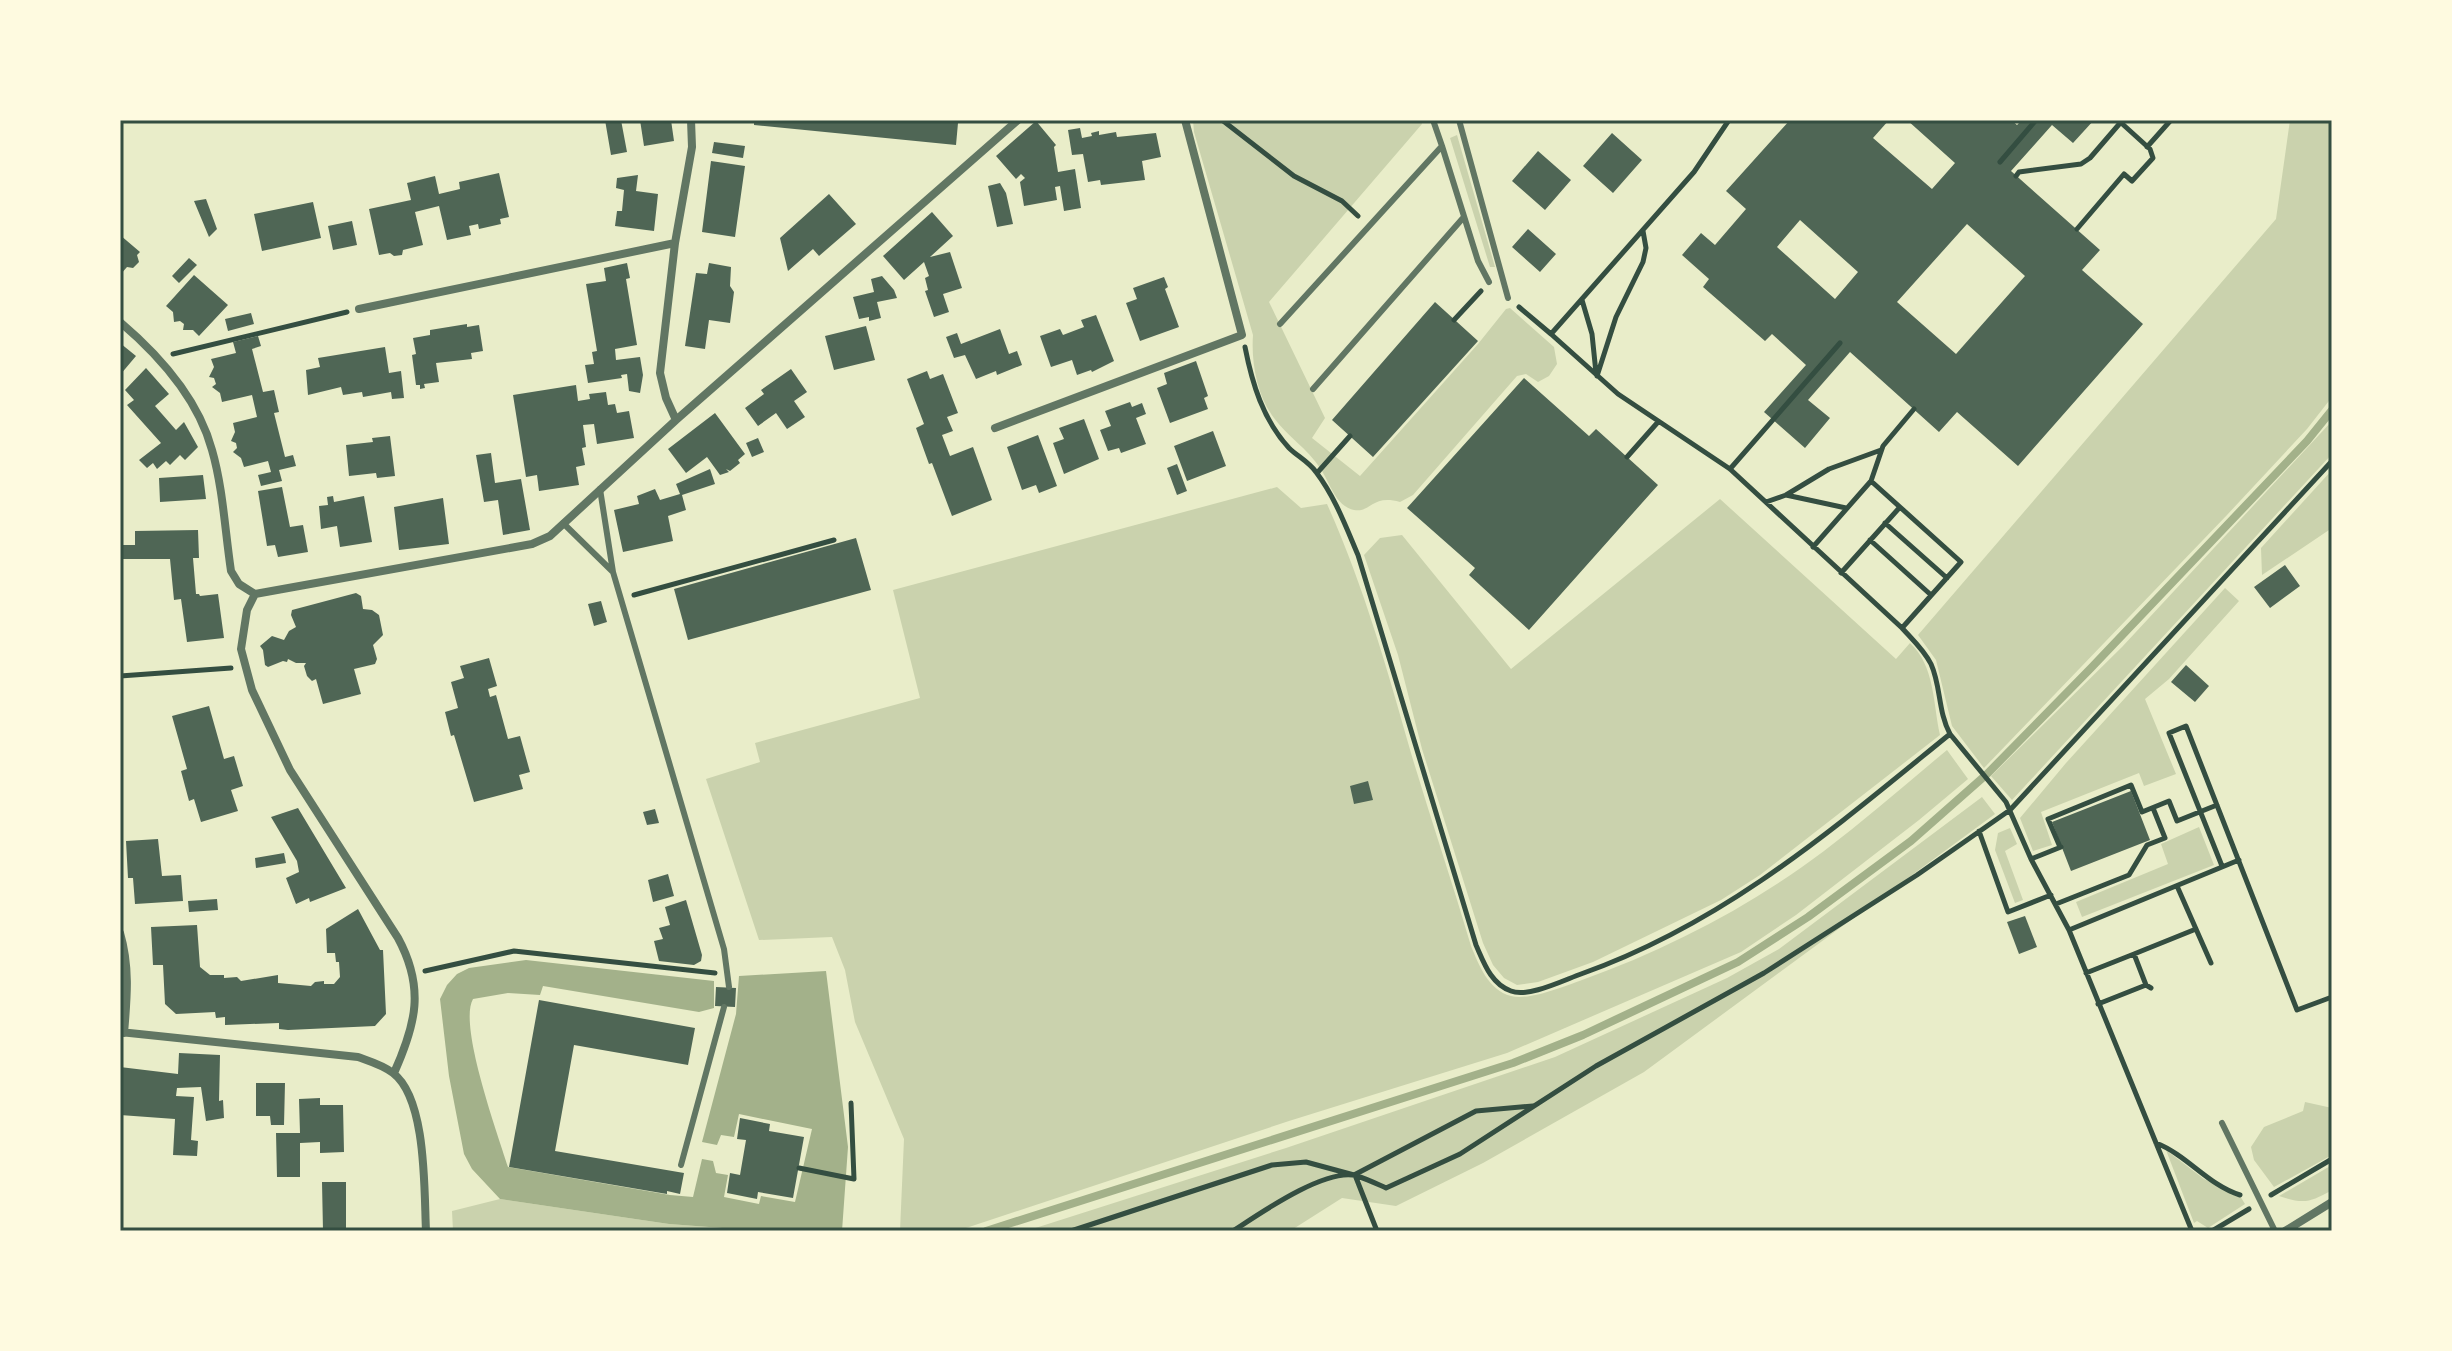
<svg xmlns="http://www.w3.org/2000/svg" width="2452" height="1351" font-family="'Roboto Condensed',sans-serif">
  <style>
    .green { fill: #cad2ad }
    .water { fill: #a3b18a }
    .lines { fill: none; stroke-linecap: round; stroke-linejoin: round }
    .stream { stroke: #a3b18a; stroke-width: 8 }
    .building { fill: #4f6655; fill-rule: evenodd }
    .path { stroke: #344e41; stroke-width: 5 }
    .service { stroke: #617663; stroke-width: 6 }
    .minor { stroke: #617663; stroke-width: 8 }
    .neatline { fill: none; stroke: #344e41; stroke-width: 3 }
  </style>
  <rect width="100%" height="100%" fill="#e9edc9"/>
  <!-- green -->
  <path class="green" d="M1193,120H1421L1422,124L1269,302L1325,418L1312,438L1360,476L1478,344L1506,309L1510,308L1554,347L1557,364L1549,376L1538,382L1526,374L1517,376L1413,495L1400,502C1372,494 1371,513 1354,510C1335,506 1330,482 1320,468C1308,449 1287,436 1274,418C1257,396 1251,362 1253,335L1194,132Z
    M2290,120H2332V397L2307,429L2227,515L1984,768L1952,726L1936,660L1918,635L2276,219Z
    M1457,135L1495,267H1490L1450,138Z
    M2332,421V454L2012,800L1991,776L2122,647Z
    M2332,470V528L2262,575L2261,548Z
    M1277,487L1301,508L1327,504C1363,584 1387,668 1411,753C1430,817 1452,881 1471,946C1479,965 1488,990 1511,996C1529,1001 1565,986 1582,980C1668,949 1751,906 1824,851C1866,819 1906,784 1947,750L1968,779L1919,820L1796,915L1741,952L1507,1053L1289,1121L957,1231H900L904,1139L855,1022L845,970L832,937L759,940L706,779L760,762L755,743L920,698L893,590Z
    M1720,499L1896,659L1910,643C1935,666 1933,704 1940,735L1760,875L1721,900L1593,962L1538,982L1517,985L1504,978L1493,965L1483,943L1422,749L1398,655L1364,555L1380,538L1402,535L1511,669Z
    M2225,588L2239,601L2169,679L2145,699L2176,774L2144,786L2139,773L2041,812L2052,845L2033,851L2020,818L2066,763Z
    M1982,797L1995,814L1644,1072L1483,1163L1396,1206L1342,1198L1290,1231H1026L1286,1148L1555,1057L1727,978L1779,949Z
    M2199,827L2214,865L2082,917L2076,902L2168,864L2161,844Z
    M2010,828L2017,844L2005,851L2023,900L2015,903L1995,850L1998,833Z
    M2305,1102L2332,1108V1155L2274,1187L2254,1160L2251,1147L2264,1127L2303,1111Z
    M2166,1150L2204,1179L2240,1196L2245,1204L2208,1228L2197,1221L2194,1223Z
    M2332,1165V1190C2309,1203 2304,1204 2279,1196Z
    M500,1199L669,1224L762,1231H453L452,1211Z"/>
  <!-- water -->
  <path class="water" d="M526,960L714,981V1008L699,1012L543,986L540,995L508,993L473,999C458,1025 498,1135 508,1167L670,1195L693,1197L702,1159L713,1161L716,1173L728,1175L724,1197L759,1204L761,1196L795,1202L812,1129L739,1114L734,1137L721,1135L717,1145L702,1142L736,1014L739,976L826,971L848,1147L842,1231H762L669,1224L500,1199L472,1169L464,1154L449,1076L440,999L447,985L457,974L469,968Z"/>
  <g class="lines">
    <!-- stream -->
    <path class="stream" d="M986,1231L1513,1063L1583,1035L1738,962L1808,917L1911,841L1987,774L2091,668L2307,441L2332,410"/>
  </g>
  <!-- building -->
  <path class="building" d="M605,120H621L627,152L611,155Z
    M640,120H671L674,141L644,146Z
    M754,120H947L958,123L956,145L754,125Z
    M1790,120H1889L1873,138L1932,189L1955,163L1907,120H2011L2017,125L2022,120H2094L2073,143L2052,125L2011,171L2100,250L2082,270L2143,324L2018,466L1957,412L1939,432L1850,352L1808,400L1830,418L1805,448L1764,412L1806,365L1772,334L1765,341L1703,287L1709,279L1682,255L1701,233L1715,245L1746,209L1726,191ZM1800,220L1858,272L1835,299L1777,247ZM1967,224L2025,276L1956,354L1897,302Z
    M1036,121L1056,145L1054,147L1058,172L1075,169L1081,208L1064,211L1060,186L1055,187L1057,200L1024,206L1020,182L1025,178L1021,174L1016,179L996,156Z
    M1080,128L1082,138L1092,136L1091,133L1099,131V135L1116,132L1117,137L1156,133L1161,157L1142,161L1145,180L1101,185L1100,180L1088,182L1083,154L1072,155L1068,130Z
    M1612,133L1642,160L1613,193L1583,166Z
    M714,142L745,146L743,158L712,153Z
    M1538,151L1571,180L1545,210L1512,181Z
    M711,161L745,166L735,237L702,232Z
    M499,173L509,217L500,219L501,224L479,229L478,224L469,226L471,235L447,240L439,206L415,212L423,245L403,250L402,255L394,256L390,253L379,255L369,209L411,200L407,183L435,176L439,194L460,189L459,182Z
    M638,175L636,191L658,194L654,231L615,226L617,211H622L624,190L616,188L617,178Z
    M1000,183L1006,193L1013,224L997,227L988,186Z
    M829,194L856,224L819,256L813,249L788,271L780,238Z
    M206,199L217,229L209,237L194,201Z
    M313,202L321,238L262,251L254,214Z
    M932,212L953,236L930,257L950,252L962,288L943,294L949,312L934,317L925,291L928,290L925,278L929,276L924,262L904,280L883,256Z
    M352,221L357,245L333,250L328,226Z
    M1528,229L1556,254L1540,272L1512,247Z
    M120,235L140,252L137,255L139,262L133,268L127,267L120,275Z
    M189,258L197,265L179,283L172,276Z
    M627,263L630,278L626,279L637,345L615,349L616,360L640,357L643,375L640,393L629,391L627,374L621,375L622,378L588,383L585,365L594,364L592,352L597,351L586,284L606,281L604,268Z
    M709,263L731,267L730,286L734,292L730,323L709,320L705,349L685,346L696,273L707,274Z
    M194,275L228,305L199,336L193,330H183L184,324L180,321L174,322L173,312L166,306Z
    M882,276L894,290L897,298L877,302L881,318L869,321V317L859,319L853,297L874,292L871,279Z
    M1164,277L1168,287L1165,289L1179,327L1140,341L1126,303L1137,299L1133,288Z
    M1435,302L1478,341L1373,457L1332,420Z
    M251,313L254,324L228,331L225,319Z
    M1096,315L1114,361L1092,372L1091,370L1077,375L1072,360L1051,367L1040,336L1060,329L1063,335L1084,327L1081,320Z
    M467,324V327L479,325L483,351L471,353L472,359L436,363L439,382L424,384L425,388L420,389V385H416L412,355L416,354L413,338L430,335V330Z
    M866,326L875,360L834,370L825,336Z
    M1000,329L1009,354L1017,351L1022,365L997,375L996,371L976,379L965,355L954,358L946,337L957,333L961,344Z
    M258,336L261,346L252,349L263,392L274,390L279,412L274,413L285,457L293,455L296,466L279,470L282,481L261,486L258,475L271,472L268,461L244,467L241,458L233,452L237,448L236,443L231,441L235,432L233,423L257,417L252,395L222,402L220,393L212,387L216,384L214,378L209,377L214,367L211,359L236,353L233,342Z
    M120,343L136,356L120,375Z
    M385,347L389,373L401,371L404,398L392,399L391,392L363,397L362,392L343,395L341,387L308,395L306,370L320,367L318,358Z
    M1196,361L1208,396L1204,398L1208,409L1170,423L1157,388L1167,384L1164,373Z
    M146,368L169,394L155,406L176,430L184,422L198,447L185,460L180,455L170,465L166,461L157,469L153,463L147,468L139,460L161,443L127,405L134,400L125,390Z
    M791,369L807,392L794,401L805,417L787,429L776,413L758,426L745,408L764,394L761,390Z
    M927,371L930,379L943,374L958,413L947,417L953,431L942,435L950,456L973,447L992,500L952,516L932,463L929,464L916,428L924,424L907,379Z
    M1524,378L1589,436L1596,429L1658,485L1529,630L1469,575L1475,568L1407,508Z
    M576,385L578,401L590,399L589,394L606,392L608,405L615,404L617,413L629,411L634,438L597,444L594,424L583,425L586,447L582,448L585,465L576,467L579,485L539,491L537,475L526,477L513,395Z
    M1130,402L1132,407L1142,403L1146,414L1136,418L1146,444L1121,453L1119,448L1108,451L1100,430L1111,426L1105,411Z
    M715,413L745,454L738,460L740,463L730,471L726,469L729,472L720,475L707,457L686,473L668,449Z
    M1084,419L1099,459L1064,474L1053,443L1064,439L1059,428Z
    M1213,431L1226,466L1187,481L1174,446Z
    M1038,435L1057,486L1039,493L1036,485L1022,490L1007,447Z
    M390,436L395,476L377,478L376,473L349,476L346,445L373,442L372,438Z
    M758,438L764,452L752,457L746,443Z
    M491,453L495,483L521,479L530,530L503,535L498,500L484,502L476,455Z
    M1177,464L1187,491L1177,495L1167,468Z
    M710,469L715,484L682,495L686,510L668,516L673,541L623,552L614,510L639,504L637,496L655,489L660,500L680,494L676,484Z
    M203,475L206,499L160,502L159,478Z
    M282,487L290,527L303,525L308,552L278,557L275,545L267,546L258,491Z
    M333,496L334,502L364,496L372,542L340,547L337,526L321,529L319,506L328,505L327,497Z
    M443,498L449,544L399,550L394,507Z
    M198,530L199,558H193L196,594H199L200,596L218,594L224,638L187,642L181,599L174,600L170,559H120V545H135V531Z
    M856,538L871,590L688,640L674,589Z
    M2285,565L2300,586L2270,608L2254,587Z
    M356,593L361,596L363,609L372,610L379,615L383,635L373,645L377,659L375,664L354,669L361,694L323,704L316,679L312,681L307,676L304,666L306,663H296L288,659L287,662L283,661L268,667L265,665L263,650L260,646L272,636L284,640L289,631L296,627L291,615L292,610Z
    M601,601L607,622L594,626L588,604Z
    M489,658L497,686L488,689L490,697L496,695L508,739L520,736L530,772L519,775L523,789L474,802L454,735L451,736L445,712L458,708L451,682L464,678L460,666Z
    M2186,665L2209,686L2195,702L2171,682Z
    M209,706L224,759L234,756L243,786L231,790L238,811L201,822L194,799L189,801L181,771L187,769L172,716Z
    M1368,781L1373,800L1354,804L1350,786Z
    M2131,791L2150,840L2071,871L2052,822Z
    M298,808L346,888L310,902L309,898L296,904L286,878L299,872L297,861L271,817Z
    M655,809L659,823L647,825L643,812Z
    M158,839L162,876L181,875L183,901L135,904L133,878H128L126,841Z
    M284,853L286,863L256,868L255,858Z
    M668,874L674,896L653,902L648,880Z
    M217,899L218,910L189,912L188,901Z
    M686,900L702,955L701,961L694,965L659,961L654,941L663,939L659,928L670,925L665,907Z
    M358,909L380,950H383L386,1014L375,1026L288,1030L279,1029V1023L225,1025V1017L216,1018L215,1012L176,1014L165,1004L163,965H153L151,927L197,925L200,967L210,975H224V978L237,977L241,981L278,975V983L311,986L315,982L324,981V984H334L340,977L339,962H336L335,953H327L326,929Z
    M2025,916L2037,947L2019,954L2007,922Z
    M716,987L736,988L735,1007L715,1006Z
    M539,1000L695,1028L688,1065L574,1045L555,1151L684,1173L680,1194L667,1191V1194L509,1167Z
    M179,1053L220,1055L219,1101L223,1100L224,1118L206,1121L201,1087L177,1088L176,1096L194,1097L191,1140L198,1141L197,1156L173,1155L175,1119L120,1115V1067L178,1074Z
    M256,1083H285L284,1125H271L270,1116H256Z
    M320,1098V1105H343L344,1152L320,1153V1142L300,1143V1177H277L276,1133H300L299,1099Z
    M740,1118L770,1124L769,1131L804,1137L793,1198L758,1192L757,1199L727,1193L730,1173L740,1175L746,1140L737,1139Z
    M322,1182H346V1231H323Z"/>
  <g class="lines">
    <!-- path -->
    <path class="path" d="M1222,120L1294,176L1342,201L1358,216
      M1729,120L1694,172L1551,334L1618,394L1730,469L1902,628C1912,639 1924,650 1931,664C1941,686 1938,712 1950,734
      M2147,147L2171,120
      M2000,162L2036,120
      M2016,176L2019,172L2081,164L2090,158L2121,122
      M2077,229L2124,174L2132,181L2153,158L2150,149L2118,120
      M1582,300L1592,334L1596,373
      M1519,307L1551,334
      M1454,320L1481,291
      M1245,347C1252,383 1263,420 1289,448C1297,456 1309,462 1316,472C1335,497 1346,527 1358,555L1476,945C1484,963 1491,984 1511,991C1528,998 1564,980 1581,974C1725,923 1833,829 1950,734L2006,802L2031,859L2069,930L2192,1231
      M173,354L347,312
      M1597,376L1616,317L1643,262L1646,248L1643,231
      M1627,457L1658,422
      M1730,469L1840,343
      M1317,473L1350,436
      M1871,481L1883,446L1914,409
      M1786,495L1829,469L1881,450
      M1766,502L1786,495L1846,508
      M1885,523L1947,578
      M1870,540L1931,595
      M1813,547L1871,481L1961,562L1902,628
      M1841,573L1900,507
      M634,595L834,540
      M120,676L231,668
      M1979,831L2008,912L2051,895
      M2060,847L2048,819L2131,785L2142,812L2169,801L2177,821L2217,805
      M2031,859L2061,847
      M2222,866L2169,733L2186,726L2297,1010L2332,997
      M2177,886L2211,963
      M2056,904L2129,875L2147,845L2165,838L2153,808
      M2069,930L2239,860
      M2134,954L2196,929
      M425,971L514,951L715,973
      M2086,973L2134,954L2146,985L2151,988
      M2098,1004L2146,985
      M2156,1143C2187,1155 2208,1185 2240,1195
      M799,1168L854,1179L851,1103
      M1355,1175L1377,1231
      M2271,1195L2332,1159
      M1071,1231L1272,1165L1306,1162L1354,1175L1476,1111L1533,1106
      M1233,1231C1259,1214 1326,1167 1357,1176C1367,1179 1377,1184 1386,1188L1460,1154L1596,1066L1764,973L1917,875L2010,810L2332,461
      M2212,1231L2249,1209"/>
    <!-- service -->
    <path class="service" d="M1459,120L1508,298
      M1442,146L1478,261L1489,282
      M1280,324L1442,146L1433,120
      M1313,389L1463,218
      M600,489L613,572
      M563,523L613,572L724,949L729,987
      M2222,1123L2275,1231
      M681,1165L724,1007"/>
    <!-- minor -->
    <path class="minor" d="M359,309L675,243
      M120,322C160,356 198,398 212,450C223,488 225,531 231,571L239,584L255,594
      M676,420L666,398L660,373L675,243L692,147L691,120
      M995,428L1242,335L1185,120
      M255,594L532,544L550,536L676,420L1018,120
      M255,594L247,610L241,649L252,690L290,770L398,938C425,988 416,1024 394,1073
      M120,933C130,967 127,998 124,1033
      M120,1032L358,1057C369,1061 383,1065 393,1073C427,1099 424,1191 426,1231
      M2285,1231L2332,1202"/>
  </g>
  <!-- border -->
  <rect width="2452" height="1351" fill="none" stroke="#fefae0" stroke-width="244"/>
  <rect x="122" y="122" width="2208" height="1107" class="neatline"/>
</svg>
